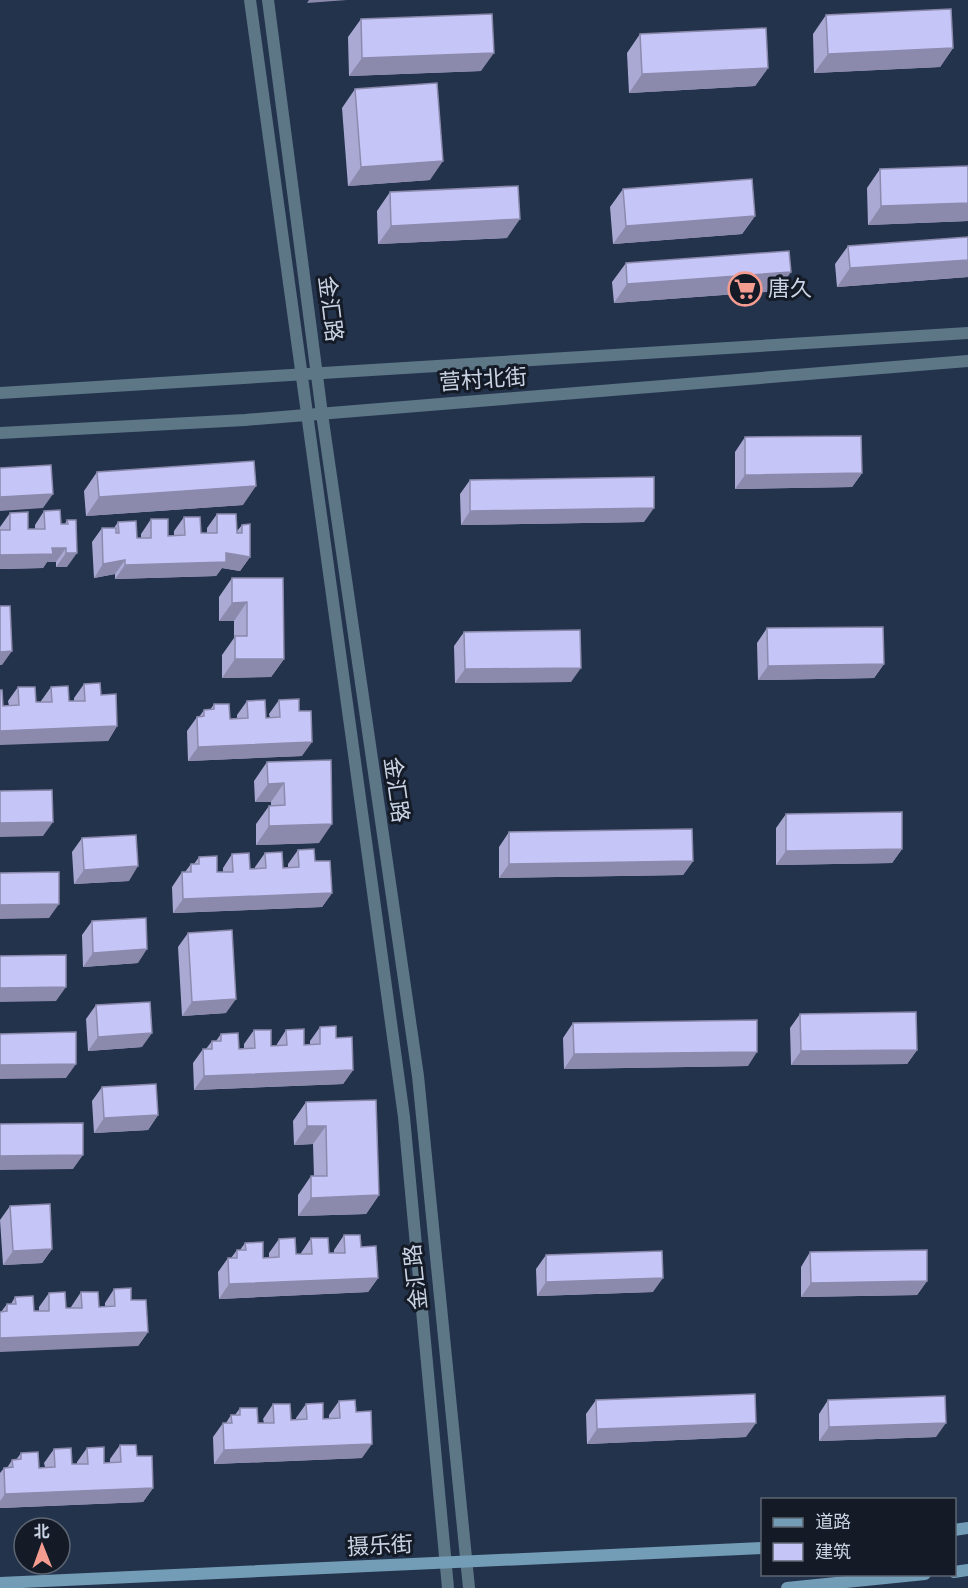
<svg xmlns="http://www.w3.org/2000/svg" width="968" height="1588" font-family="'Alegreya Sans','Noto Sans SC',sans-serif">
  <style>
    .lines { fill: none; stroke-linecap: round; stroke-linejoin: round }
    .tertiary { stroke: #5d7787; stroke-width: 12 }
    .secondary { stroke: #739db6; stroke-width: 12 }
    .wall { fill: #aaa9d4 }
    .shaded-wall { fill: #8b8aad }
    .building { fill: #c6c5f7; stroke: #8b8aad; stroke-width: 1.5 }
    .labels { text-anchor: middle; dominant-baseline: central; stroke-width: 6; stroke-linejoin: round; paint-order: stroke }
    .poi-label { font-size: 22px; fill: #c9d3e4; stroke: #141b26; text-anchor: start }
    .street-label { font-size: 22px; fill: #c9d3e4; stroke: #141b26 }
  </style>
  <rect width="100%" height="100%" fill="#24334c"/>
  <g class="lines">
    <!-- tertiary -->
    <path class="tertiary" d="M250,0L404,1117L448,1588
      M268,0L322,414L418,1076L469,1588
      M0,393L968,333
      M0,433L245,420L968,361"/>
    <!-- secondary -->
    <path class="secondary" d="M954,1530L968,1528
      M954,1572L968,1570
      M0,1583L762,1548
      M787,1588L925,1574"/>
  </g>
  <!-- wall -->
  <path class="wall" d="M826,15L953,48L940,67L814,73L813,34Z
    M361,19L481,71L349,76L348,37Z
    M640,34L768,68L755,86L629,93L627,53Z
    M355,89L430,180L348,186L342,108Z
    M968,166V221L868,225L867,188L880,169Z
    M623,189L755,216L742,234L613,244L610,207Z
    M390,192L507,238L378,244L377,211Z
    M968,237V277L837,287L835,264L848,246Z
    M626,263L778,291L614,303L612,282Z
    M745,437L862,473L852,487L735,489V452Z
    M97,472L243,505L86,516L84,491Z
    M470,480L644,522L461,525L460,494Z
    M44,511L61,524H65L67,520V567H56V562H47L43,568L0,569V527L10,513L28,529H35V525Z
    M217,514L237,531L242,525L250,557L240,571L222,568L216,576L115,579V574L94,578L92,542L102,528H114L118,522L137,538H141V534L151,519L168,536L174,535V531L184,517L201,533H207V528Z
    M232,578L284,659L271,677L222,678V655L234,638V621H219V597Z
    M767,628L884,664L874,678L758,680L757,643Z
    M464,632L571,682L455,683L454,646Z
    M84,684L101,695L117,726L108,741L3,706H9L8,701L18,687L36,702H41V701L51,687L69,701H74V698Z
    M279,700L302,756L188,761L187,731L197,717H199L204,710H210L214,704L230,719H237V715L247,701L266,718H270L269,714Z
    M331,760L319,843L256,845V824L269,806H271V802H255L254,781L267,762Z
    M786,814L902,849L892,863L776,865V828Z
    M509,832L693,861L683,875L499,878V847Z
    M82,838L129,881L74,884L72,852Z
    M298,850L315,861L332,893L322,907L173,913L172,887L182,872H185L191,864H194L199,857L217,872H223V868L232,854L250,869H255V867L265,853L283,868L288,867V864Z
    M92,921L138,963L83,967L82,935Z
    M188,933L226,1013L182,1016L178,947Z
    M96,1005L142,1047L88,1051L86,1019Z
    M800,1014L917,1050L907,1064L791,1065L790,1028Z
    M573,1023L748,1066L564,1069L563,1038Z
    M320,1027L336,1038L353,1070L343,1084L194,1090L193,1063L203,1049H206L212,1041H216L221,1034L239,1049H244V1044L254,1030L271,1046H277V1044L286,1030L304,1045L310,1044V1041Z
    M102,1087L158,1115L148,1130L94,1133L92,1101Z
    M376,1100L379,1195L366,1214L298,1216V1195L311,1176H314L313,1144L294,1145L293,1121L306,1102Z
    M10,1206L52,1249L42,1263L3,1265L0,1220Z
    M344,1235L361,1247L378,1278L368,1292L219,1299L218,1272L228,1258H231L237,1250H240L245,1243L263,1258H269V1253L279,1239L296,1254H301V1253L311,1238L329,1253H334V1250Z
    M810,1252L927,1281L917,1295L801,1297V1267Z
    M546,1255L653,1292L537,1296L536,1269Z
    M114,1289L131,1300L148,1332L138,1346L1,1312L7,1304H11L15,1297L34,1311H39V1307L49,1293L66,1308H71V1307L81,1292L99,1307H105V1303Z
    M596,1400L746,1437L587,1444L586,1414Z
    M828,1400L936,1437L819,1441V1414Z
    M339,1401L356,1412L362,1458L214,1464L213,1437L223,1423H226L231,1415H235L240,1408L258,1423H264L263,1419L273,1404L291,1420H296V1418L306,1404L323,1419L329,1418V1415Z
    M120,1445L137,1456L153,1488L143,1502L0,1508V1473L4,1468H7L12,1460H16L21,1453L39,1468L45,1467L44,1463L54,1449L72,1464H77V1462L87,1448L104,1463H110V1459Z"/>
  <!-- shaded-wall -->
  <path class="shaded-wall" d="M309,0H347L307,3Z
    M953,48L940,67L814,73L828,54Z
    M494,53L481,71L349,76L362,58Z
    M768,68L755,86L629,93L642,74Z
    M443,161L430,180L348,186L361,167Z
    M968,203V221L868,225L881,206Z
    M755,216L742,234L613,244L626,226Z
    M520,219L507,238L378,244L391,226Z
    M968,260V277L837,287L850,268Z
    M791,272L778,291L614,303L627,284Z
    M862,473L852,487L735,489L745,475Z
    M256,486L243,505L86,516L99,497Z
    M53,494L43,508L0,511V497Z
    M654,508L644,522L461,525L470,511Z
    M52,548H66L56,562H47L43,568L0,569V555Z
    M66,553H77L67,567H56Z
    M226,553L250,557L240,571L222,568L216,576L115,579L125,565Z
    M125,560L115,574L94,578L103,564Z
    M247,602L234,621H219L232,603Z
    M12,651L2,665H0V652Z
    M235,659H284L271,677L222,678Z
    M884,664L874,678L758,680L768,666Z
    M581,668L571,682L455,683L465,669Z
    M117,726L108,741L0,745V731Z
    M312,742L302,756L188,761L198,747Z
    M284,783L271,802H255L268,784Z
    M53,822L43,836L0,837V823Z
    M332,824L319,843L256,845L269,826Z
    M902,849L892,863L776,865L786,851Z
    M693,861L683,875L499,878L509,864Z
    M138,866L129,881L74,884L84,870Z
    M332,893L322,907L173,913L183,899Z
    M59,904L49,918L0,919V905Z
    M147,949L138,963L83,967L93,953Z
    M66,987L56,1001L0,1002V988Z
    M236,999L226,1013L182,1016L192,1002Z
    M152,1033L142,1047L88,1051L98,1037Z
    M917,1050L907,1064L791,1065L801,1051Z
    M757,1052L748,1066L564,1069L574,1054Z
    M76,1064L66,1078L0,1079V1065Z
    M353,1070L343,1084L194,1090L204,1076Z
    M158,1115L148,1130L94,1133L104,1118Z
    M307,1126H326L313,1144L294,1145Z
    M83,1155L73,1169L0,1170V1156Z
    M379,1195L366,1214L298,1216L311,1198Z
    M52,1249L42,1263L3,1265L13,1251Z
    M378,1278L368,1292L219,1299L229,1284Z
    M663,1278L653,1292L537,1296L546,1282Z
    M927,1281L917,1295L801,1297L811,1283Z
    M148,1332L138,1346L0,1352V1338Z
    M756,1423L746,1437L587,1444L597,1429Z
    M946,1423L936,1437L819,1441L829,1427Z
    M372,1444L362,1458L214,1464L224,1450Z
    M153,1488L143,1502L0,1508V1501L5,1494Z"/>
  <!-- building -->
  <path class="building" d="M951,9L953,48L828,54L826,15Z
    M492,14L494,53L362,58L361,19Z
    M766,28L768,68L642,74L640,34Z
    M437,83L443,161L361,167L355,89Z
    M968,166V203L881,206L880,169Z
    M752,179L755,216L626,226L623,189Z
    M518,186L520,219L391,226L390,192Z
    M968,237V260L850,268L848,246Z
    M789,251L791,272L627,284L626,263Z
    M861,436L862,473L745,475V437Z
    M254,461L256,486L99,497L97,472Z
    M51,465L53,494L0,497V468Z
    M654,477V508L470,511V480Z
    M60,510L61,524H68L67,520H76L77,553H66V548H52L53,554L0,555V530H10V513L28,512V529H45L44,511Z
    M217,514H236L237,533H242V525L250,524V557L226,553V562L125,565V560L103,564L102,528H116V533H119L118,522L136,521L137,538H151V519H168V536L185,535L184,517H200L201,533H217Z
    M232,578H283L284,659H235V636H247V602L232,603Z
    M0,606H10L12,651L0,652Z
    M883,627L884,664L768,666L767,628Z
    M580,630L581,668L465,669L464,632Z
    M100,683L101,695L116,694L117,726L0,731V690H2L3,706L19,705L18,687H35L36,702H52L51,687L68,686L69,701H85L84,684Z
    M299,699V711H311L312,742L198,747L197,717L204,716V710L214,709V704H229L230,719L248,718L247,701L265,700L266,718L280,717L279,700Z
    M331,760L332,824L269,826V806L285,805L284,783L268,784L267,762Z
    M52,790L53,822L0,823V791Z
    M902,812V849L786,851V814Z
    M692,829L693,861L509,864V832Z
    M136,835L138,866L84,870L82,838Z
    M314,849L315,861H330L332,893L183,899L182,872H191V864H199V857L217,856V872H233L232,854L249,853L250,869L266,868L265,853L282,852L283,868L299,867L298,850Z
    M59,872V904L0,905V873Z
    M146,918L147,949L93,953L92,921Z
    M232,930L236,999L192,1002L188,933Z
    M66,955V987L0,988V956Z
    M150,1002L152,1033L98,1037L96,1005Z
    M916,1012L917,1050L801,1051L800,1014Z
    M757,1020V1052L574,1054L573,1023Z
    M336,1026V1038L352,1037L353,1070L204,1076L203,1049H212V1041H221V1034L238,1033L239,1049L255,1048L254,1030H271V1046L287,1045L286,1030L304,1029V1045L320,1044V1027Z
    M76,1032V1064L0,1065V1034Z
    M156,1084L158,1115L104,1118L102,1087Z
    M376,1100L379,1195L311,1198V1176H327L326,1126H307L306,1102Z
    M83,1123V1155L0,1156V1124Z
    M50,1204L52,1249L13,1251L10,1206Z
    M344,1235H360L361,1247L376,1246L378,1278L229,1284L228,1258H237V1250H246L245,1243L263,1242V1258L279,1257V1239L295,1238L296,1254H312L311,1238H328L329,1253H345Z
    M927,1250V1281L811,1283L810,1252Z
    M662,1251L663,1278L546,1282V1255Z
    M131,1288V1300H146L148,1332L0,1338V1312L7,1311V1304H16L15,1297L33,1296L34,1311H49V1293L65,1292L66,1308H82L81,1292H98L99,1307L115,1306L114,1289Z
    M755,1394L756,1423L597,1429L596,1400Z
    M945,1396L946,1423L829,1427L828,1400Z
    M355,1400L356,1412L371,1411L372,1444L224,1450L223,1423H232L231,1415H240V1408H257L258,1423H274L273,1404H290L291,1420L307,1419L306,1404L323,1403V1419L340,1418L339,1401Z
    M120,1445H136L137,1456H152L153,1488L5,1494L4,1468L13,1467L12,1460L21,1459V1453L38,1452L39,1468L55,1467L54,1449L71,1448L72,1464H88L87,1448L104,1447V1463L121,1462Z"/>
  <!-- icons -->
  <defs>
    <symbol id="supermarket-ring" viewBox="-11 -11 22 22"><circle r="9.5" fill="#141b26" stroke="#f59c91" stroke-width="1.5"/><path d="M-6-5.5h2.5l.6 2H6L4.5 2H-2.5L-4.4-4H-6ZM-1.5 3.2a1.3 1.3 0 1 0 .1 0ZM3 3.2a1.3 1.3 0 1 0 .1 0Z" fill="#f59c91"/></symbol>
  </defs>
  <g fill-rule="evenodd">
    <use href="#supermarket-ring" x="726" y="270" width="38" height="38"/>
  </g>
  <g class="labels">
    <!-- poi labels -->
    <g class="poi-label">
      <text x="768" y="289">唐久</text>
    </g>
    <!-- street labels -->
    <g class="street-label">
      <text transform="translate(330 309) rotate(83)">金汇路</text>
      <text transform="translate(483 380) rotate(-4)">营村北街</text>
      <text transform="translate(396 790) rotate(82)">金汇路</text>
      <text transform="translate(416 1277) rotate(-96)">金汇路</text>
      <text transform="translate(380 1546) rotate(-3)">摄乐街</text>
    </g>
  </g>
  <!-- legend -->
  <rect x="761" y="1498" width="195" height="78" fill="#141b26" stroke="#5c6572" stroke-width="1.5"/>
  <rect x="773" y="1518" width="30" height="9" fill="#739db6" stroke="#5c6572" stroke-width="1.5"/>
  <text x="815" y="1528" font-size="18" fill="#c9d3e4">道路</text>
  <rect x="773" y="1543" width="30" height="18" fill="#c6c5f7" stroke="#5c6572" stroke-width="1.5"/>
  <text x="815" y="1558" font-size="18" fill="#c9d3e4">建筑</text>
  <!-- north arrow -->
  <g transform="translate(42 1546) rotate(359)"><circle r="28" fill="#141b26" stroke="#5c6572" stroke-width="1.5"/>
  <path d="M0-4.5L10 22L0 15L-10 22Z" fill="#f59c91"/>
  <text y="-9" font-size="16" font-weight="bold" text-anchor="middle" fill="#c9d3e4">北</text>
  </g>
</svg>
